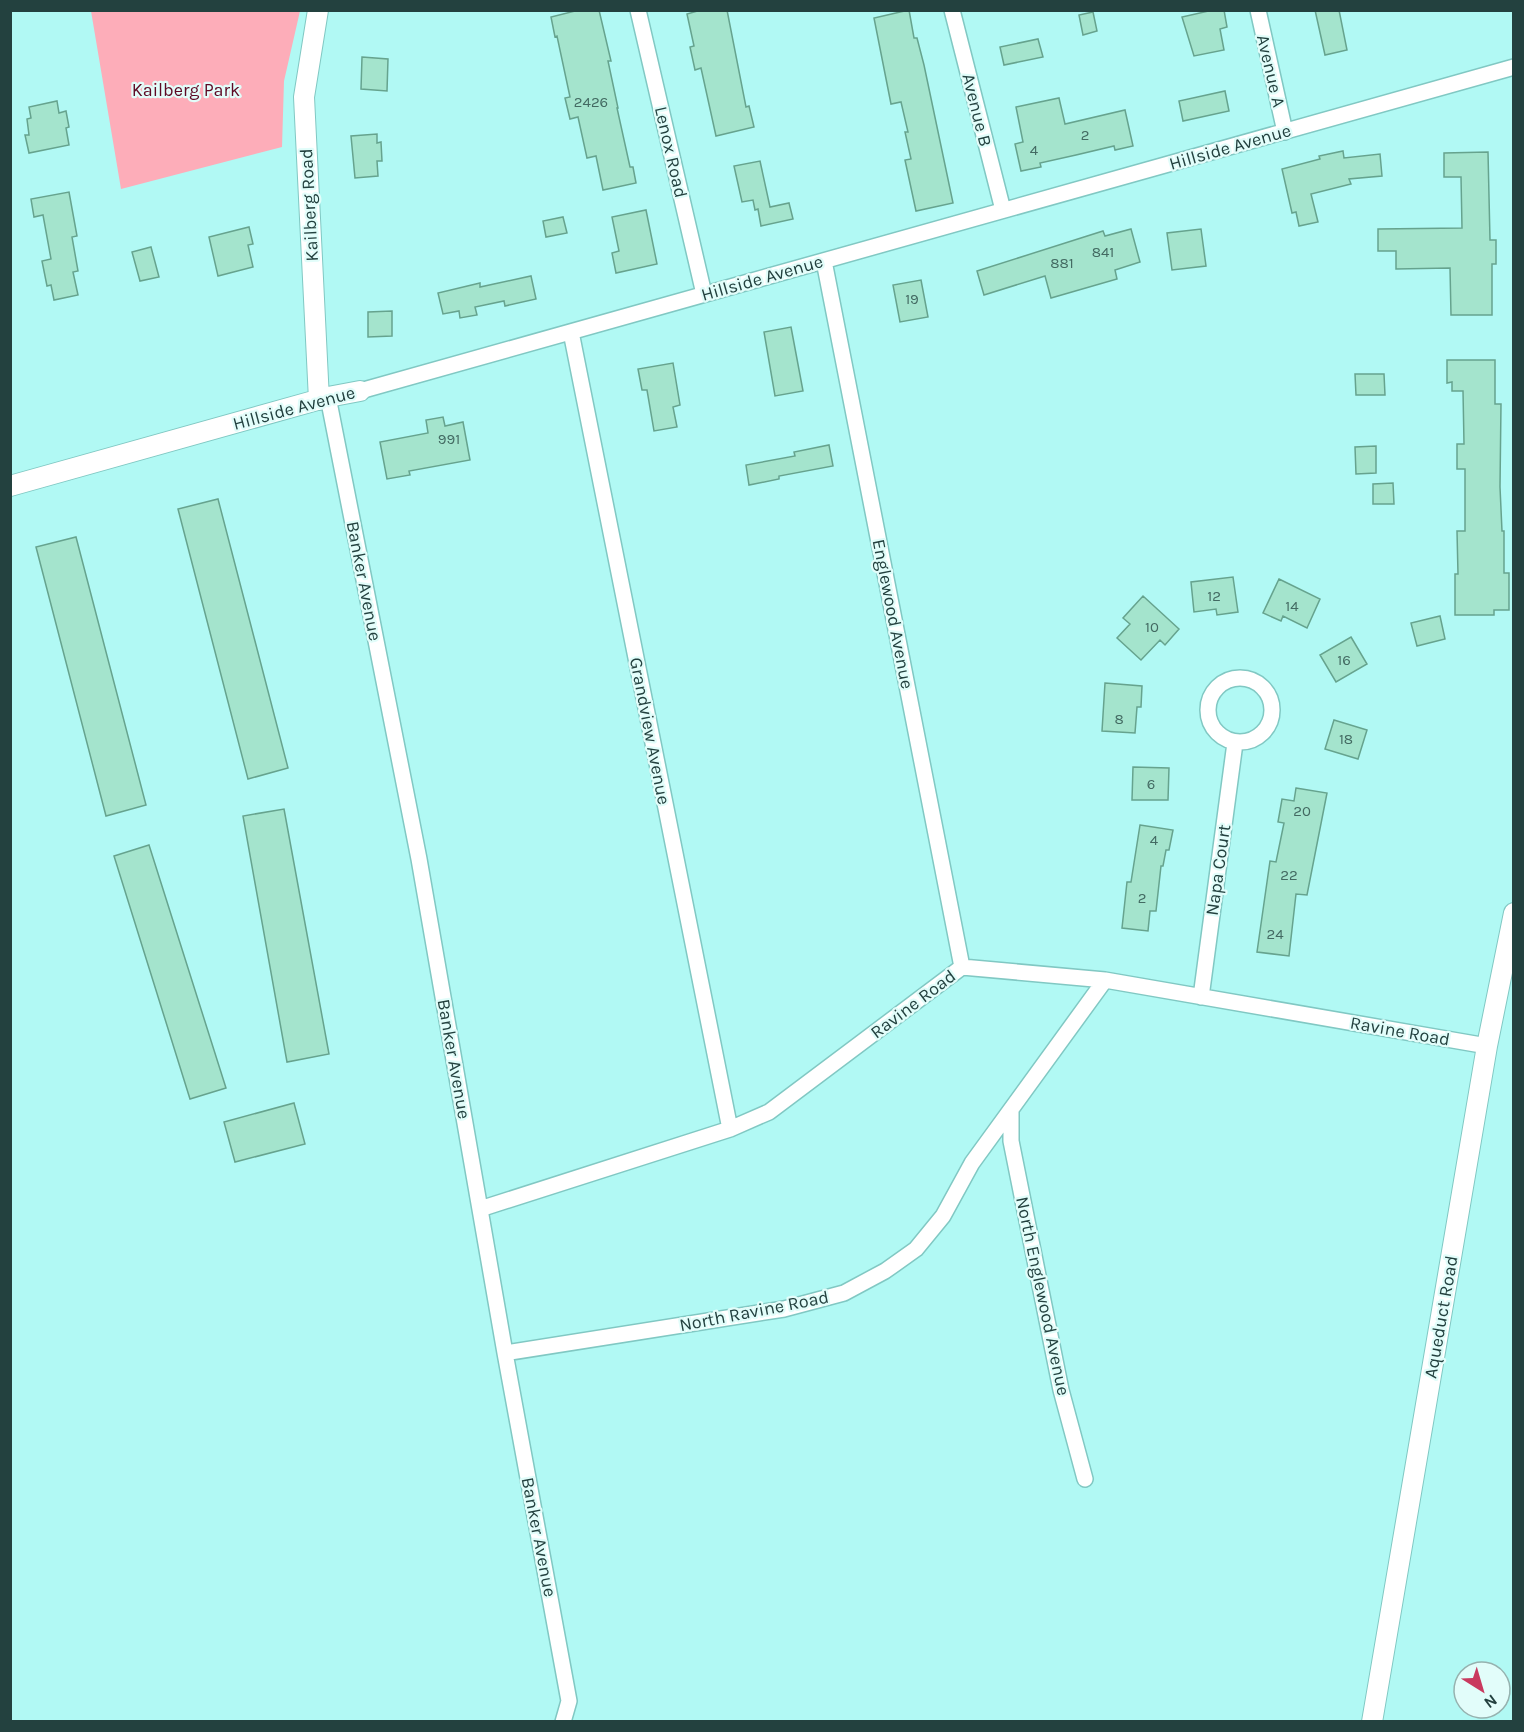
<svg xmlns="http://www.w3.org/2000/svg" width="1524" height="1732" font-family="Karla,sans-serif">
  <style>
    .green { fill: #fdadb9 }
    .building { fill: #a4e4cd; stroke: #66a38e; stroke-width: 1.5 }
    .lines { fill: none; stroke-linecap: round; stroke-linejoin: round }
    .minor-casing { stroke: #81c8c3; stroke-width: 18 }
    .tertiary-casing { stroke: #81c8c3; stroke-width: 22 }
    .minor { stroke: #fff; stroke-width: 15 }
    .tertiary { stroke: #fff; stroke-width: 20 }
    .labels { text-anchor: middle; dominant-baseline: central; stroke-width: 4.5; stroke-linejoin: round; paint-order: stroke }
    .number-label { font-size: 15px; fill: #436a62 }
    .street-label { font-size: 18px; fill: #23413f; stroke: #e2fdfa }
    .park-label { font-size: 18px; fill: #5e0924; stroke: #e2fdfa }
  </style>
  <rect width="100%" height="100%" fill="#b1f9f4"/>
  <!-- green -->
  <path class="green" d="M91,11H300L284,81L282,147L121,189Z"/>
  <!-- building -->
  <path class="building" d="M579,10H599L611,61H608L618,108H617L630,167H633L636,183L603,190L596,156L587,158L578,117L570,119L565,98L570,97L557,36L555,37L551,17Z
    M701,10H727L746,107L749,106L754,127L716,136L701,68L695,70L690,47L694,46L687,14Z
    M909,10L914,38H917L924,65L953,203L916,211L905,160L911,159L905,132H908L901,102L891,104L874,18Z
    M1213,10H1224L1227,27L1220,29L1224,50L1194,56L1182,17Z
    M1315,10H1339L1347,50L1325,55Z
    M1093,12L1097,31L1083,35L1079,15Z
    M1038,39L1043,57L1004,65L1000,47Z
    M362,57L388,59L387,91L361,89Z
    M1225,91L1229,111L1183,121L1179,101Z
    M1059,98L1065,124L1125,110L1133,146L1115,150L1114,146L1076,155L1040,163L1041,167L1021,171L1015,144L1023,142L1016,107Z
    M57,101L59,113L66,111L69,127L66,128L69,145L29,153L25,135H29L27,119L31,118L29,107Z
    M377,134V143L381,142L382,161H377L378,176L355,178L351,136Z
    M1343,151L1344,158L1380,154L1382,176L1349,179L1351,184L1311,194L1318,222L1299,226L1296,212L1292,213L1282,169L1320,159L1319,156Z
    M1488,152L1490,240H1496V264H1492V315H1451L1450,268L1396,269V251H1378V229L1462,228L1461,177H1444V153Z
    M760,161L770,207L789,203L793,219L761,226L758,209L755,210L753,200L742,202L734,166Z
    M69,192L77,236L72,237L78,271L73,272L78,295L54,300L51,285L47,286L42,261L51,259L43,215L34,217L31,199Z
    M646,210L657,264L616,273L612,253L619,251L612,217Z
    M563,217L567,233L546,237L543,221Z
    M249,227L253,244L248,245L253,267L218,276L209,237Z
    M1131,229L1140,262L1115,270L1117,279L1051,298L1045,276L984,295L977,271L1103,231L1105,236Z
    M1201,229L1206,266L1172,270L1167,233Z
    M151,247L159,277L140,281L132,252Z
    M531,276L536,299L505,306L504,301L475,307L477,315L460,318L459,311L443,314L438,293L480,283V287Z
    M921,280L928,317L900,322L893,285Z
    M392,311V336L368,337V312Z
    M791,327L803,391L775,396L764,332Z
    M1447,360H1495V404H1501L1500,487L1502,531H1504V573H1509V610H1494V615H1455V574H1458L1457,531H1465V469H1457V444H1464L1463,391H1452V382L1447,383Z
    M673,363L680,405L673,407L677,427L654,431L647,390H642L638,369Z
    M1355,374H1384L1385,395H1356Z
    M443,417L445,426L463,422L470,460L409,471L410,475L387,479L380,442L428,433L426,420Z
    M829,445L833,466L779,476V479L749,485L746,465L795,456L794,452Z
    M1376,446V473L1356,474L1355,447Z
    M1393,483L1394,504H1373V484Z
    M218,499L288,768L248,779L178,509Z
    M76,537L146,805L106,816L36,547Z
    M1233,577L1238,612L1217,615L1216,609L1194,612L1191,582Z
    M1279,579L1320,599L1307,628L1283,616L1281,621L1263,613Z
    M1143,596L1179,629L1165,645L1160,640L1141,660L1117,638L1130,624L1123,618Z
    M1440,616L1445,639L1417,646L1411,623Z
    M1351,637L1367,664L1336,682L1320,655Z
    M1105,683L1142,686L1141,707H1137L1135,733L1102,731Z
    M1334,720L1367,730L1358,759L1325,749Z
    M1133,767L1169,768L1168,800H1132Z
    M1296,788L1327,793L1307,895L1296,894L1289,956L1257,952L1270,861L1276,862L1284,823L1278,822L1282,799L1294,801Z
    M284,809L329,1054L287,1062L243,816Z
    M1140,825L1173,830L1169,850H1166L1163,866H1161L1156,911H1150L1148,931L1122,928L1127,882H1131Z
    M149,845L226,1088L190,1099L114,856Z
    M294,1103L305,1144L235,1162L224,1122Z"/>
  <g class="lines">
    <defs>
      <path id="minor" d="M638,10L704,294
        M952,10L1003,210
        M1258,10L1285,132
        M824,261L962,967
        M571,332L730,1129
        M360,391L1514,67
        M328,397L419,859L505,1353L569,1701L563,1722
        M1208 710a32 32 0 1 1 64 0a32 32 0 1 1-64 0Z
        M1201,997L1235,743
        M1011,1111V1141L1061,1390L1085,1479
        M480,1209L730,1129L769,1112L962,967L1105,980L1487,1046
        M505,1353L784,1309L844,1293L885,1271L916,1249L943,1216L972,1163L1105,980"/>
      <path id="tertiary" d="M318,10L304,97L319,400
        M10,486L328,397L360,391
        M1372,1722L1487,1046L1514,913"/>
    </defs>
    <!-- minor casing -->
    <use href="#minor" class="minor-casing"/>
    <!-- tertiary casing -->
    <use href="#tertiary" class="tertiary-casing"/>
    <!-- minor -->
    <use href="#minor" class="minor"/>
    <!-- tertiary -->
    <use href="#tertiary" class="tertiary"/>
  </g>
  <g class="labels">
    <!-- number labels -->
    <g class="number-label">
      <text x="591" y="102">2426</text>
      <text x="1085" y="135">2</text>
      <text x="1034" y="150">4</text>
      <text x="1103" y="252">841</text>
      <text x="1062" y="263">881</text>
      <text x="912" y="299">19</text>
      <text x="449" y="439">991</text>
      <text x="1214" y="596">12</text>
      <text x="1292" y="606">14</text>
      <text x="1152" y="627">10</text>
      <text x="1344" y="660">16</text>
      <text x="1119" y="719">8</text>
      <text x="1346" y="739">18</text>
      <text x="1151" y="784">6</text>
      <text x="1302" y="811">20</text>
      <text x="1154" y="840">4</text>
      <text x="1289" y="875">22</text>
      <text x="1142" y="898">2</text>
      <text x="1275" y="934">24</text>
    </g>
    <!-- street labels -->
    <g class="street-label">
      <text transform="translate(1271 71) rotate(77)">Avenue A</text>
      <text transform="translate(977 110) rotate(76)">Avenue B</text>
      <text transform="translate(1230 147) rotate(-16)">Hillside Avenue</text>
      <text transform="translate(671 152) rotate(77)">Lenox Road</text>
      <text transform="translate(309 205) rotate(-93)">Kailberg Road</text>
      <text transform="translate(762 278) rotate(-16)">Hillside Avenue</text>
      <text transform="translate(294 408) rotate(-15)">Hillside Avenue</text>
      <text transform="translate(364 581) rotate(79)">Banker Avenue</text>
      <text transform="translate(893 614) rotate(79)">Englewood Avenue</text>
      <text transform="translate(650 731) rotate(79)">Grandview Avenue</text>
      <text transform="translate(1218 870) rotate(-82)">Napa Court</text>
      <text transform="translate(913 1004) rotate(-37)">Ravine Road</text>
      <text transform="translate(1400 1031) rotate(10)">Ravine Road</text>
      <text transform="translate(454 1059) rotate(80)">Banker Avenue</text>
      <text transform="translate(1043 1296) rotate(78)">North Englewood Avenue</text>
      <text transform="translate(754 1311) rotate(-11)">North Ravine Road</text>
      <text transform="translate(1441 1317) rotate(-80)">Aqueduct Road</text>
      <text transform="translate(539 1537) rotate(79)">Banker Avenue</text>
    </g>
    <!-- park labels -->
    <g class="park-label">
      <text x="186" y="90">Kailberg Park</text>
    </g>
  </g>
  <!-- border -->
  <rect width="1524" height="1732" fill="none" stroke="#23413f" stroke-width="24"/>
  <!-- north arrow -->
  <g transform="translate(1482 1690) rotate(143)"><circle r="28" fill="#e2fdfa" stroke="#96b2af" stroke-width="1.5"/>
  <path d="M0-4.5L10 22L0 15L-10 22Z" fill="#c93a5f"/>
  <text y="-9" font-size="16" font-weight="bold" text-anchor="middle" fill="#23413f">N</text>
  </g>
</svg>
